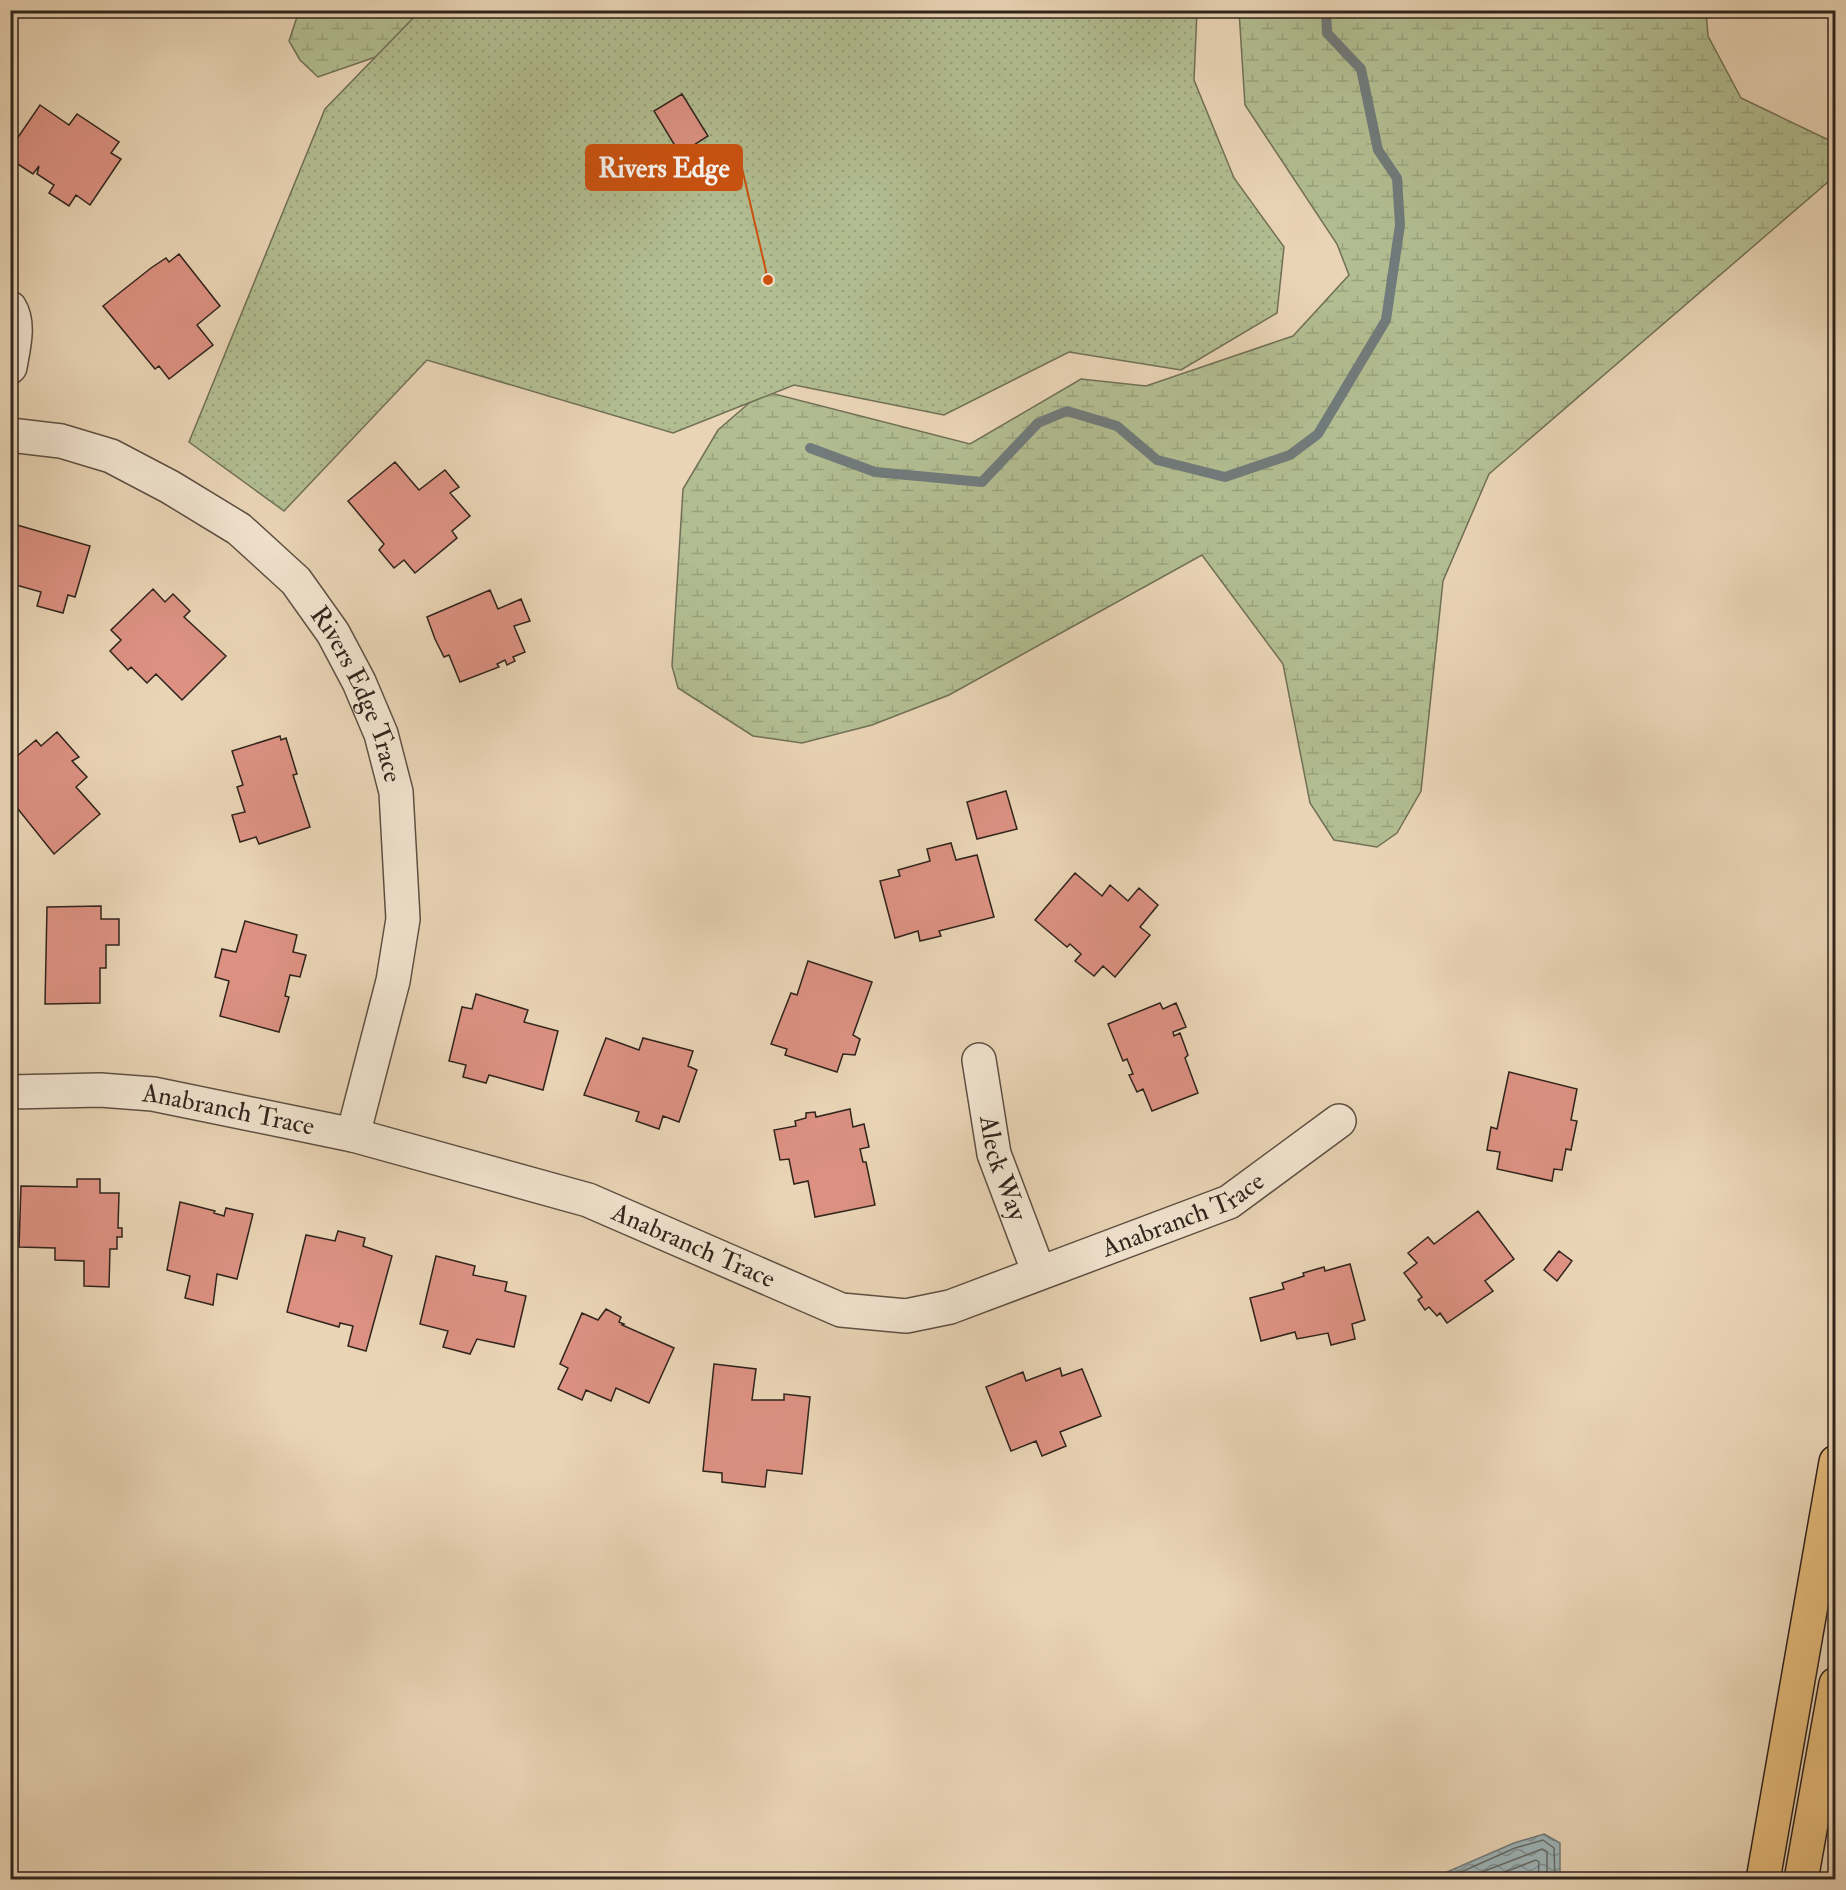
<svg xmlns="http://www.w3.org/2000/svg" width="1846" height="1890" font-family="'IM FELL Double Pica',serif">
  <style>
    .wetland { fill: url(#wetland-marsh); stroke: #717056; stroke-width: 1.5 }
    .park { fill: url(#park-dots); stroke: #717056; stroke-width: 1.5 }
    .water { fill: url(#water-waves); stroke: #717b7b; stroke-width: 1.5 }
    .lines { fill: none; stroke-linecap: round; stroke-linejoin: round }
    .shore { stroke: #666c6b; stroke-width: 1.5 }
    .stream { stroke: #717b7b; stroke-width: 10 }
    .building { fill: #dc9182; stroke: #30241c; stroke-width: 1.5 }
    .minor-casing { stroke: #5e5042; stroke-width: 36 }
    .highway-casing { stroke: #30241c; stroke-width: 36 }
    .minor { stroke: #f1e3cf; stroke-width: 33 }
    .highway { stroke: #e4ba7a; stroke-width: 33 }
    .labels { text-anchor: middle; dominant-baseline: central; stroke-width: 5; stroke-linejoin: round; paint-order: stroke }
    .street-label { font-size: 26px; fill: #30241c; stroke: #f1e3cf }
    .leader { fill: none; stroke: #cc510e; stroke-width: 2 }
    .callout-dot { fill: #cc510e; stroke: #f1e3cf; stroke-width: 2 }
    .callout { fill: #cc510e; stroke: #cc510e; stroke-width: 2 }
    .callout-label { font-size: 27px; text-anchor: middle; font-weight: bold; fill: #fff }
  </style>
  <defs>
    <pattern id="wetland-marsh" width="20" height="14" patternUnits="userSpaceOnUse" patternTransform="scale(1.5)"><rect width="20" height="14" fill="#b2bd91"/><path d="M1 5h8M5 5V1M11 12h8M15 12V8" fill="none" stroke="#99a27c"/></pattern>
    <pattern id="park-dots" width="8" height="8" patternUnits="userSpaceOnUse" patternTransform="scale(1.5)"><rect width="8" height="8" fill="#b2bd91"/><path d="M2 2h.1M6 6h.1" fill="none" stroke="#99a27c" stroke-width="1.8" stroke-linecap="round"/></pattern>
    <pattern id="water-waves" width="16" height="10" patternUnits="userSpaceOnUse" patternTransform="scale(1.5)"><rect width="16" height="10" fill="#9db5ba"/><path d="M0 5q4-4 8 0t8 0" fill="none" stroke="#809396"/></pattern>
  </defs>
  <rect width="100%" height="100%" fill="#e9d4b5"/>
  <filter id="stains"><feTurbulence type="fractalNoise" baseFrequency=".00333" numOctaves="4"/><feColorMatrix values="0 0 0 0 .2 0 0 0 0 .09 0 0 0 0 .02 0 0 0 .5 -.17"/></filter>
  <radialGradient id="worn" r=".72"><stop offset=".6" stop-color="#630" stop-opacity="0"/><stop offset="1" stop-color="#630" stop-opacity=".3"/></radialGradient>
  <!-- wetland -->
  <path class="wetland" d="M299,11H436L413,44L318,77L300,60L289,41Z
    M1239,11H1706L1708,36L1741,98L1835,143V176L1489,474L1443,581L1421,791L1397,833L1377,847L1334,840L1310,803L1283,664L1202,555L949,695L872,725L802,743L753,736L678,688L672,666L683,489L718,430L763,391L970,444L1081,379L1146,386L1293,336L1349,275L1337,244L1245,105Z"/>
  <!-- park -->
  <path class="park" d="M420,11H1197L1194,80L1234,178L1284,247L1277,313L1181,370L1069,352L944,415L794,385L673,433L427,360L284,511L189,442L325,109Z"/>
  <!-- water -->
  <path class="water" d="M1544,1834L1560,1843V1879H1431L1514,1843Z"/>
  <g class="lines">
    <!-- shore -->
    <path class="shore" d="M1443,1880L1515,1848L1543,1840L1554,1848L1555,1880
      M1461,1880L1542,1849L1547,1852V1880
      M1484,1880L1536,1860L1539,1862L1538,1880"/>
    <!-- stream -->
    <path class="stream" d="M810,448L875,472L982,482L1038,423L1067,411L1117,426L1157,460L1225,477L1290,455L1318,434L1386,320L1400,225L1397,178L1378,150L1361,69L1327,33L1326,10"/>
  </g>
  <!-- building -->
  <path class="building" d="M682,94L708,136L680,154L654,111Z
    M40,105L69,125L77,114L119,142L111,153L121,159L90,205L76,195L69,206L49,193L54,185L37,174L39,166L33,174L10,159V149Z
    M179,254L220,306L197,325L213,345L169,379L159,366L155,369L103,306L151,268L166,258L169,262Z
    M395,462L419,490L445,470L459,487L450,493L470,516L452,531L457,538L415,573L404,560L394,568L379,550L384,544L348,501Z
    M10,523L90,546L75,597L68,595L63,613L37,606L41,592L16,585L17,581L10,579Z
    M153,589L165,602L173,594L190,611L184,617L226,656L182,700L156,674L147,683L131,667L128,670L110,651L121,640L111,630Z
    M490,590L498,609L521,599L530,621L514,626L525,652L513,657L515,661L507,665L505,660L497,664L499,667L460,682L449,655L444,657L435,639L427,617Z
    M57,732L79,757L72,761L87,777L76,787L100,814L54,854L18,809L10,814V762L36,740L41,746Z
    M280,736L281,740L286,738L297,774L293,775L310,827L259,844L256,837L240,842L232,815L245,812L237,787L243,785L232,751Z
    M1006,791L1017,829L977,839L967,802Z
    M951,843L956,860L977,855L994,917L939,931L941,936L920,941L918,931L895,938L880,881L900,876L898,870L930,861L927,849Z
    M1075,873L1102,896L1110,885L1128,901L1139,888L1158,905L1140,927L1150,935L1115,977L1103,966L1094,976L1075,961L1081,954L1070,944L1067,947L1035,920Z
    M101,906V919H119V945H106V968H100V1003L45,1004L47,907Z
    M245,921L297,935L293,952L306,955L300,977L290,975L285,996L289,997L279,1032L220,1016L229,981L215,977L222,949L236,952Z
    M808,961L872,982L853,1035L860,1039L855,1055L843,1054L837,1072L785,1055L787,1049L771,1044L791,993L797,995Z
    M476,994L528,1010L524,1022L558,1031L543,1090L489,1075L486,1083L463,1077L466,1065L449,1061L462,1007L472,1009Z
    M1160,1003L1163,1009L1176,1003L1186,1027L1173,1032L1174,1036L1180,1033L1188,1055L1185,1058L1198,1093L1152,1111L1143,1089L1137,1092L1129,1075L1133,1074L1127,1059L1123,1061L1108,1024Z
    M606,1038L639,1050L643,1038L693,1051L688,1066L697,1070L679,1122L663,1116L659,1129L636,1121L639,1112L584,1095Z
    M1509,1072L1577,1089L1571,1120L1577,1121L1571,1150L1566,1149L1562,1170L1554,1169L1552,1181L1497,1169L1500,1152L1487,1150L1491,1127L1497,1129Z
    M850,1109L853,1127L864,1124L869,1147L860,1149L863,1162H866L875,1205L815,1217L808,1181L794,1184L789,1159L780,1160L774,1130L796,1126L795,1121L806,1118V1113L815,1112L816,1117Z
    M77,1179H100V1193H119L118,1228H122V1237H117V1249H110L109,1287L84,1286V1261L55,1260V1248L19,1247L21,1186L77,1187Z
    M180,1202L215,1211L214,1213L224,1216L226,1208L253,1214L237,1279L217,1274L213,1305L185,1298L190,1276L167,1270Z
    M1478,1211L1514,1259L1485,1281L1493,1291L1447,1323L1440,1313L1437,1316L1429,1307L1425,1310L1418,1300L1422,1297L1404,1273L1417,1263L1408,1253L1428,1237L1434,1244Z
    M338,1231L365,1238L363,1246L392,1256L366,1351L348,1346L353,1326L340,1323L339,1327L287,1312L306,1235L335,1241Z
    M1559,1251L1572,1261L1557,1281L1544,1270Z
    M436,1256L475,1266L473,1275L507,1282L505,1291L526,1296L514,1347L477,1339L470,1354L443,1347L448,1331L420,1324Z
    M1350,1264L1365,1320L1352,1324L1355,1339L1331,1345L1328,1333L1297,1339L1295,1332L1261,1341L1250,1298L1284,1289L1282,1283L1304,1276L1303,1273L1324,1267L1325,1271Z
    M606,1309L621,1317L619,1322L624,1324L622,1325L674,1348L649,1403L616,1388L611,1401L586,1390L582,1400L558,1389L568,1368L560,1364L582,1313L598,1320Z
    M714,1364L756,1369L752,1400H784V1394L810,1397L802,1474L767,1470L765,1487L722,1482V1473L703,1471Z
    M1060,1368L1062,1376L1082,1369L1101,1416L1060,1432L1066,1446L1042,1456L1036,1441L1011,1451L986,1387L1023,1372L1026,1381Z"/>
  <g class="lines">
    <defs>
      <g id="minor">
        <path d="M10,308C20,324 13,349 10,367"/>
        <path id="s1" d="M10,435L61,441L111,456L170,487L239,529L296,581L333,633L359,682L381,734L396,792L403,919L393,981L353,1135"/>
        <path id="s2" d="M979,1060L994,1154L1039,1273"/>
        <path id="s3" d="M10,1092L100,1090L153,1094L353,1135L588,1200L841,1310L906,1316L950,1307L1229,1202L1339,1121"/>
      </g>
      <path id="highway" d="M1763,1880L1836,1462
        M1801,1880L1836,1684"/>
    </defs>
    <!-- minor casing -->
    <use href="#minor" class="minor-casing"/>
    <!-- highway casing -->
    <use href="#highway" class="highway-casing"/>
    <!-- minor -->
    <use href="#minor" class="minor"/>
    <!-- highway -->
    <use href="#highway" class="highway"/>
  </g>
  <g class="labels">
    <!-- street labels -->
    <g class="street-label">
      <text stroke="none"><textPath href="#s1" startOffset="458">Rivers Edge Trace</textPath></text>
      <text stroke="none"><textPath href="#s3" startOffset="220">Anabranch Trace</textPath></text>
      <text stroke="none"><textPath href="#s2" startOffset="111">Aleck Way</textPath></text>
      <text stroke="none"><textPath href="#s3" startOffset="1228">Anabranch Trace</textPath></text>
      <text stroke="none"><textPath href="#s3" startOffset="706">Anabranch Trace</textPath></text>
    </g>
  </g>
  <!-- callouts -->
  <path class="leader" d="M768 280L742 168"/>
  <circle class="callout-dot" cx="768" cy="280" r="6"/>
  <rect class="callout" x="586" y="145" width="156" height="45" rx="6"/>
  <g class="callout-label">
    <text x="664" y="177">Rivers Edge</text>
  </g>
  <!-- margin -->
  <rect width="1846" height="1890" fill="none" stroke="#e9d4b5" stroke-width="36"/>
  <rect x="12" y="12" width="1822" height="1866" fill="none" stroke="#30241c" stroke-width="3"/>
  <rect x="18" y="18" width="1810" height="1854" fill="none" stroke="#30241c" stroke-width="1.5"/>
  <rect width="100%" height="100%" filter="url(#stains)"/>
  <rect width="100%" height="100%" fill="url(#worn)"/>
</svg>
